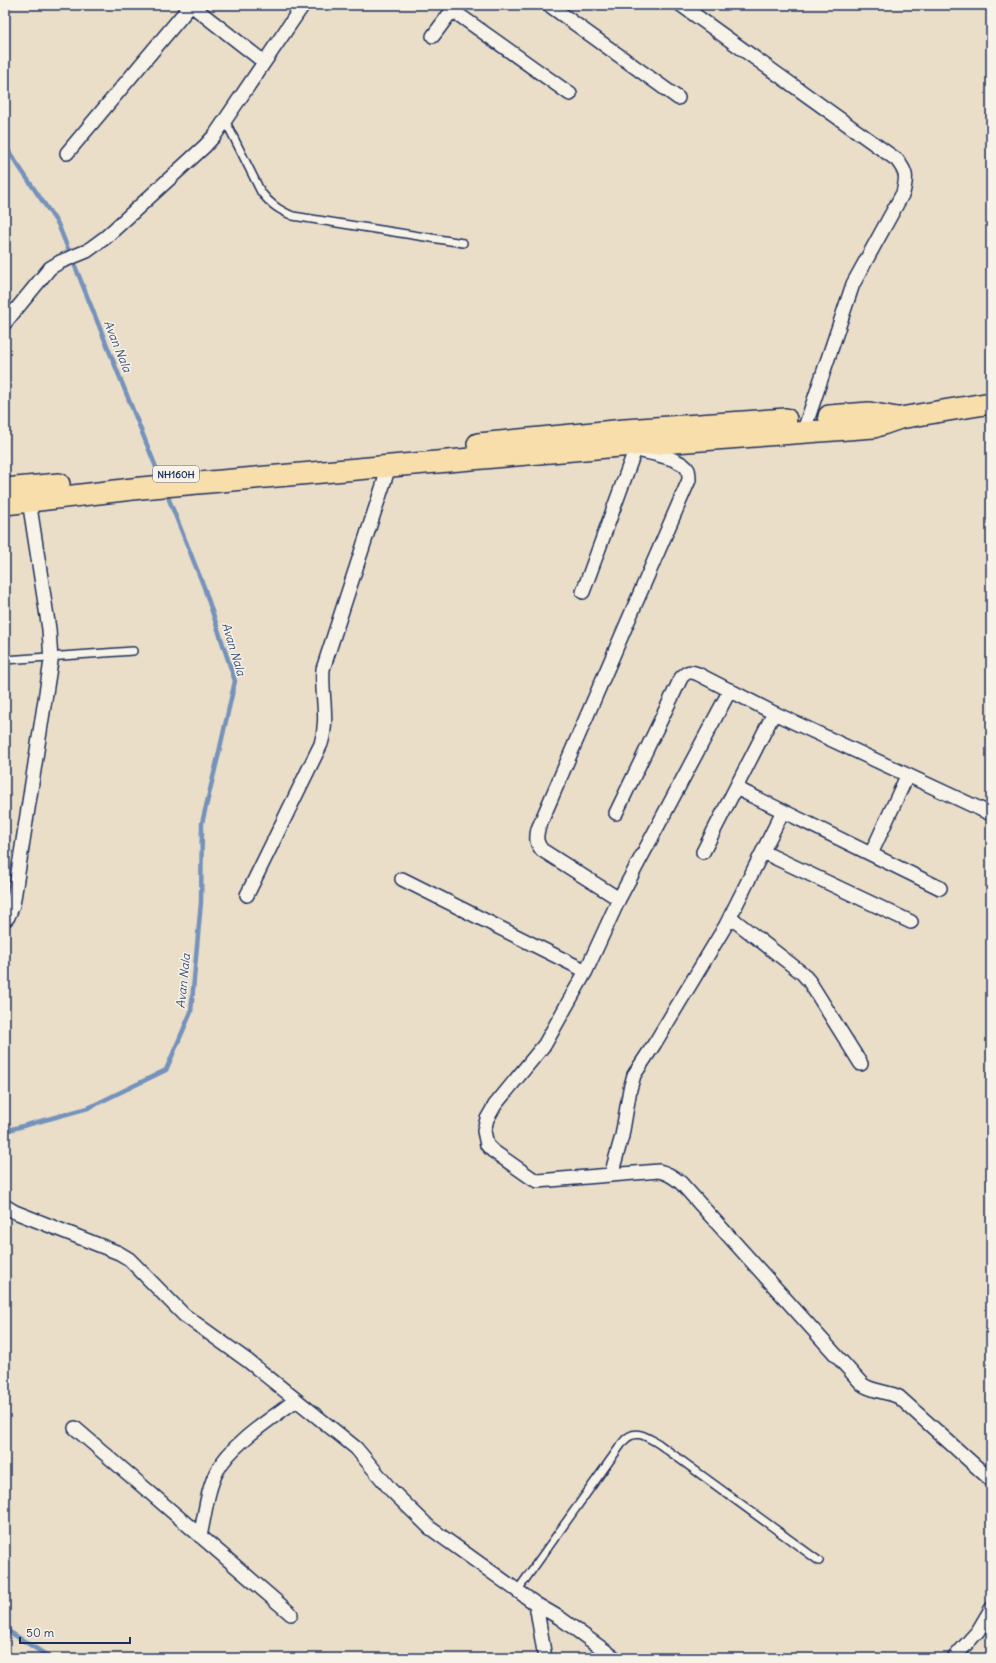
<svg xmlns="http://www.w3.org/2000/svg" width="996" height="1663" font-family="Delius,sans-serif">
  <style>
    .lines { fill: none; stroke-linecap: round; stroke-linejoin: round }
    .stream { stroke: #7592bb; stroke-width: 4.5 }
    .service-casing { stroke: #1b2f5e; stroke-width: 10 }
    .minor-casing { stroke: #1b2f5e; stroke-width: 16 }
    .primary-casing { stroke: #1b2f5e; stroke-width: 24 }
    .service { stroke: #f7f3e8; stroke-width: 7 }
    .minor { stroke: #f7f3e8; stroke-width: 13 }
    .primary { stroke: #f8deab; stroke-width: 21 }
    .labels { text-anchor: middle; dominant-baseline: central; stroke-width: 3; stroke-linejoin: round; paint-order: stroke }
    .shield { fill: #f7f3e8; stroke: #5d6a87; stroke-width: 1 }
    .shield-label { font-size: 10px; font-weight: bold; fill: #1b2f5e }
    .water-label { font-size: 12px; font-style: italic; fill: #39507d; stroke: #f7f3e8 }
  </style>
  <rect width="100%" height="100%" fill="#eadec9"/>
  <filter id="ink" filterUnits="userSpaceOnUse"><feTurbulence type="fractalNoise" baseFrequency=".025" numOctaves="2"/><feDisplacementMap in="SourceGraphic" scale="8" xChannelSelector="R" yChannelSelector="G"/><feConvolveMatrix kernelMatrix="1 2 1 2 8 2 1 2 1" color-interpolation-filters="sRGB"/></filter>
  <g filter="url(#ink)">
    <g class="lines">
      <!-- stream -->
      <path class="stream" d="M5,146L58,224L162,482
        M5,1131L88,1108L166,1070L191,1012L201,902L202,823L217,761L235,681L204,587L166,492
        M5,1629L51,1658"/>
      <defs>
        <path id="service" d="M225,120L261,192C270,204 279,210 293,216L463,243
          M5,660L133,651
          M517,1591L623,1442C634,1428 646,1436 659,1444L819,1561"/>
        <path id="minor" d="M191,5L264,62
          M549,5L678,98
          M681,5L897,160C907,173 907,177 903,193L853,284L803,433
          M452,10L570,94
          M433,36L456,5
          M67,153L191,5
          M5,323L50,268L60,262L87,251L106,237L205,146L215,135L303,5
          M583,592L635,450L637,441
          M730,690L619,899L586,971L545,1044L495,1105L487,1119L484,1131L487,1145L493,1151L533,1179L538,1181L659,1171C668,1173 674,1177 681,1183L862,1384C872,1392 887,1391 899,1397L991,1480
          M736,788L940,888
          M616,813L681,678C687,671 690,671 698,674L774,713L991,814
          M703,852L774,713
          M763,852L911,922
          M871,854L907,776
          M402,879L586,971
          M247,895L321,744C329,718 321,695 323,669L389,467
          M619,899L542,850C536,843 536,838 538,829L689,480C689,477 689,473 688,470C682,458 649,453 636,450
          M730,917L802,973L809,981L861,1064
          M5,920L8,917L13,905L51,661L49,629L28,494
          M611,1175L622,1136L630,1089L634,1075L655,1043L726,925L783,811
          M5,1206L15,1212L119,1253L129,1259L184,1315L248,1361L356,1448L391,1490L430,1528L536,1604L560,1618L615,1658
          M75,1428L291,1614
          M200,1536C205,1515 207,1490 217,1471C231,1444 272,1418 296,1400
          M536,1604L545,1658
          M954,1658L978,1631L991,1609"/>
        <path id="primary" d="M829,416L869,413L897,418
          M478,444L625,430L786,419
          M5,489L59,484
          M5,504L141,488L607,447L874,427L900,418L991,403"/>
      </defs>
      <!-- service casing -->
      <use href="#service" class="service-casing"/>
      <!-- minor casing -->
      <use href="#minor" class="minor-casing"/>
      <!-- primary casing -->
      <use href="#primary" class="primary-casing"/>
      <!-- service -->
      <use href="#service" class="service"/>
      <!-- minor -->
      <use href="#minor" class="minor"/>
      <!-- primary -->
      <use href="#primary" class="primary"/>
    </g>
  </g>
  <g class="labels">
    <!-- shield labels -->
    <rect class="shield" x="153" y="466" width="46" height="16" rx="3"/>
    <g class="shield-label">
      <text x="176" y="474">NH160H</text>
    </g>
    <!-- water labels -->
    <g class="water-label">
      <text transform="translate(118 346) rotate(68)">Avan Nala</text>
      <text transform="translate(234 649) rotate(73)">Avan Nala</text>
      <text transform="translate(183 981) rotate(-84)">Avan Nala</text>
    </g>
  </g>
  <!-- margin -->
  <rect width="996" height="1663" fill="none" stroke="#f7f3e8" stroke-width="20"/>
  <rect x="10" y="10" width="976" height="1643" fill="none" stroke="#1b2f5e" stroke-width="1.5" filter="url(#ink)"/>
  <!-- scale -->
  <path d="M20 1637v6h110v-6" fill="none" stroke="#1b2f5e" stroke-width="2"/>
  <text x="26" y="1637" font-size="12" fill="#1b2f5e" stroke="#f7f3e8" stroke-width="3" paint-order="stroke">50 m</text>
</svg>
